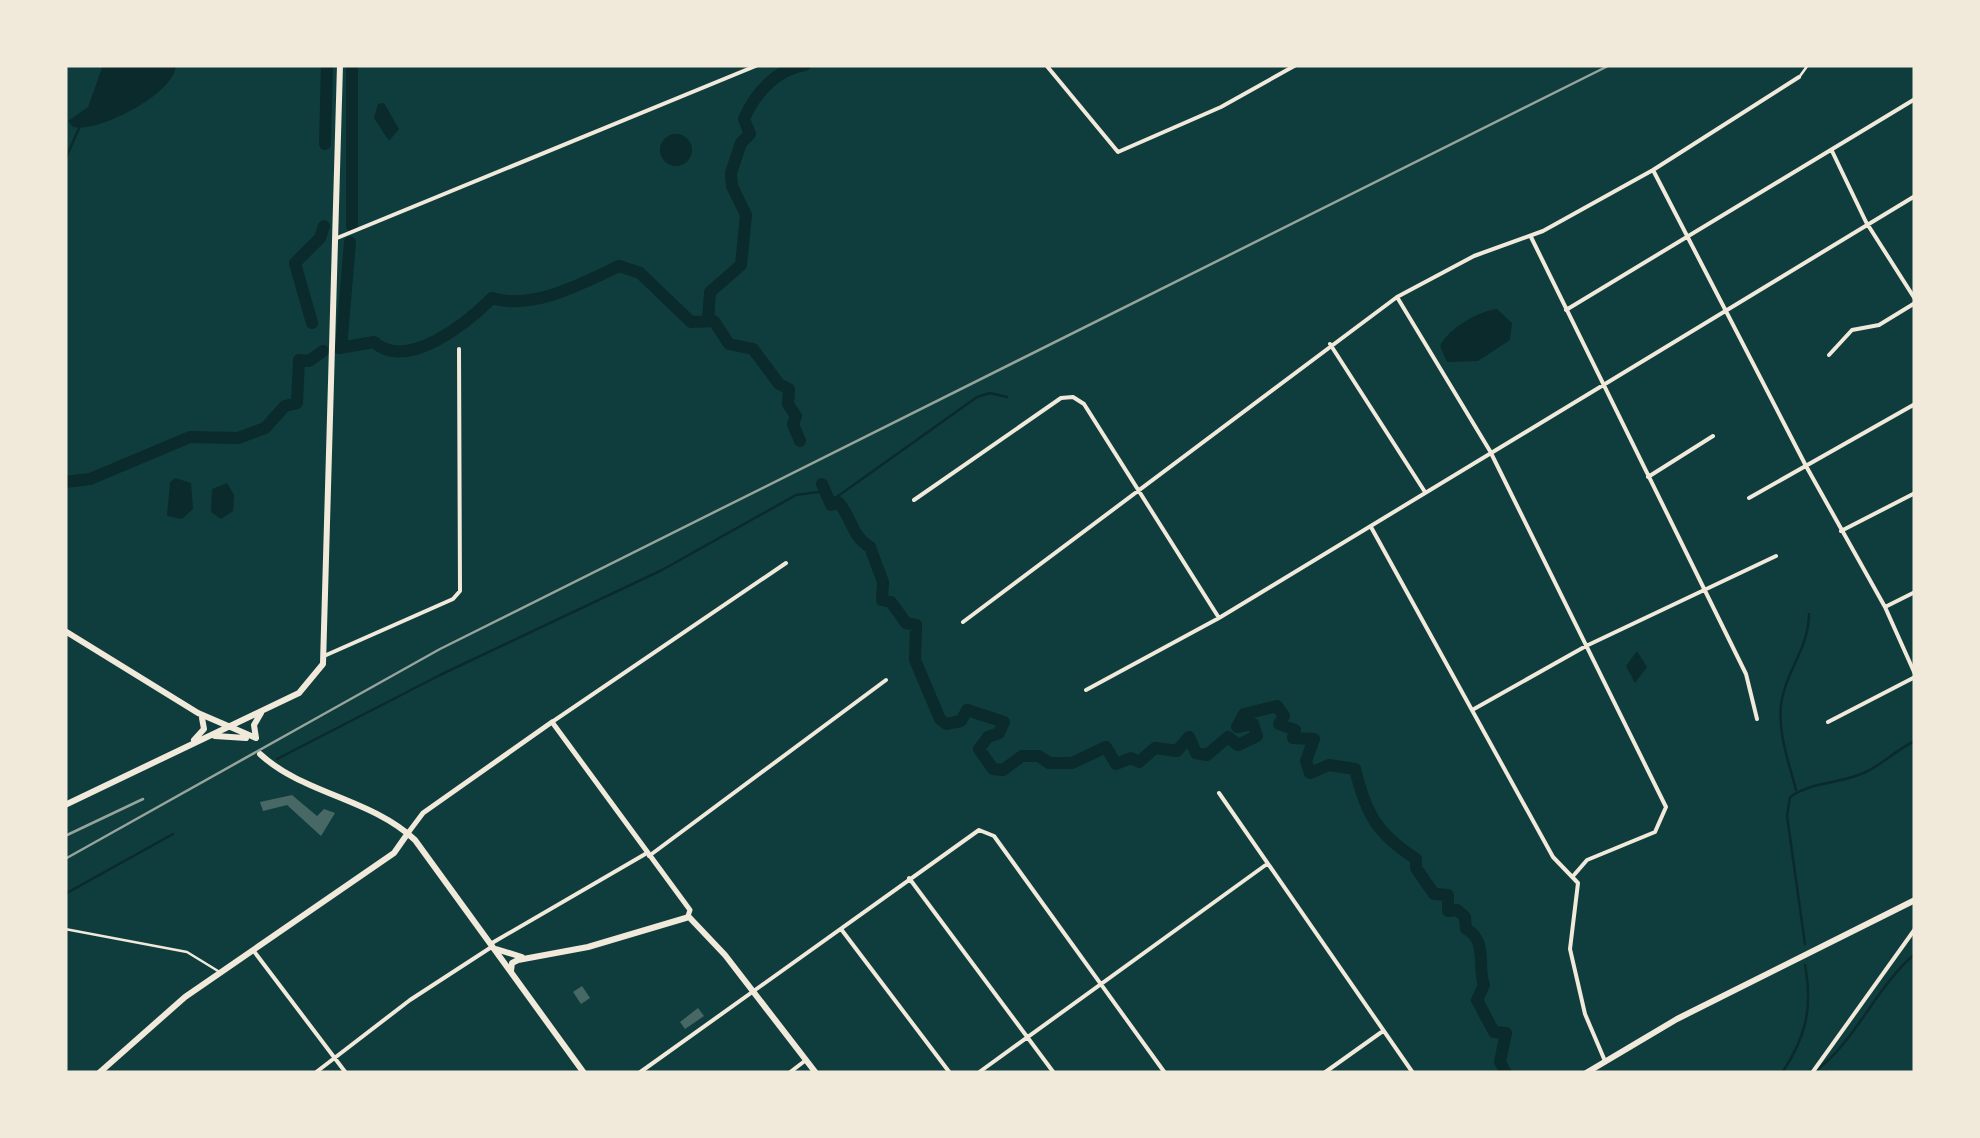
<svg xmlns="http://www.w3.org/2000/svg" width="1980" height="1138" font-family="Raleway,sans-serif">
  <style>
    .water { fill: #0a2a2b }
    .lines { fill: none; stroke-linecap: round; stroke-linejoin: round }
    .stream { stroke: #0a2a2b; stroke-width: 2.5 }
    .river { stroke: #0a2a2b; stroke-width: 12 }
    .building { fill: #486865 }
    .service { stroke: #f1e9da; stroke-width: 2.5 }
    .minor { stroke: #f1e9da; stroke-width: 4 }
    .tertiary { stroke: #f1e9da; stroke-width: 5 }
    .secondary { stroke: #f1e9da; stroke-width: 6 }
    .primary { stroke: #f1e9da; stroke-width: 6 }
    .rail { stroke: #97a49c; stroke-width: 2.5 }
  </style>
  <rect width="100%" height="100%" fill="#0f3d3e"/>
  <!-- water -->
  <path class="water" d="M103,65H176C175,94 98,133 73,127L68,121L88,107Z
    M384,103L399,129L389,141L374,118L378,104Z
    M660 150a16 16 0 1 1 32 0a16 16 0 1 1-32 0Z
    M1497,309L1512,323L1510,340L1478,361L1447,362L1440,346C1448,329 1478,311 1497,309Z
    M175,478L191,483L193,509L182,519L167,516L170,482Z
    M227,483L234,495L233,511L221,519L211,512L212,489Z
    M1637,651L1647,667L1635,683L1626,666Z"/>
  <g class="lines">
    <!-- stream -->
    <path class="stream" d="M65,160L80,126
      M831,501L977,397L990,393L1007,397
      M277,759L440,675L662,570L796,495L826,491
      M1796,790C1789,762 1778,735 1781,705C1785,672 1809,648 1809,614
      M65,894L173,834
      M1805,944L1787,816L1790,797C1813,781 1841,784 1866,772C1884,763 1896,750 1915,741
      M1782,1073C1806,1037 1813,1008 1805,965
      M1813,1073C1857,1041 1875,987 1915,954"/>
    <!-- river -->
    <path class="river" d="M325,144L327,65
      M352,226V65
      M708,321L710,292L741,265L746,215L732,186L731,173L741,143L750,134L744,119C755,93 777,69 805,65
      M312,323L295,263L320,238L324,226
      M339,348L374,342C407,372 467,323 492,298C532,311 583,283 619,266L640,273L691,322L714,321L729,344L753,349L779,384L789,389L788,404L796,416L793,424L800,441
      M341,348L350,242
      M65,482L90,479L190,437L238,438L265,428L285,406L297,403L299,360L309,361L323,351
      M822,484L831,505L838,502C851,515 851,536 870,547L883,582L882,600L891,602L906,623L916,625L915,660L940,719L946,724L961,721L967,710L1004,722L999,733L988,737L979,749L993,769L1003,770L1022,756H1039L1049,763H1072L1106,747L1116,764L1131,758L1139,762L1155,748L1177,751L1189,737L1196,753L1207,755L1228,737L1238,745L1257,736L1253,724L1237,727L1244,714L1277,706L1284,716L1279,724L1295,730L1293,738L1314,739L1306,761L1310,773L1329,765L1355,769C1366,814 1377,834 1416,859V868L1434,894L1448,895V911L1457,910L1465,917L1466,929C1488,940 1477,967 1484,985L1477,1000L1494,1032L1506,1033L1500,1062L1506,1073"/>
  </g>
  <!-- building -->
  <path class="building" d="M292,795L317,816L324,809L335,813L321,836L287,805L263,811L260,802Z
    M582,986L590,998L581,1004L573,992Z
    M698,1008L704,1016L685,1029L680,1022Z"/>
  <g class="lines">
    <!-- service -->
    <path class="service" d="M1800,76L1808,65
      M65,929L187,952L218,971"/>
    <!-- minor -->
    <path class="minor" d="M1046,65L1118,152L1221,107L1296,65
      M1832,151L1866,222L1915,299
      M1653,170L1806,466L1885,607
      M1531,237L1746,674L1757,719
      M337,238L758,65
      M1397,297L1490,451L1666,807L1655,832L1587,860L1574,875
      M1566,310L1915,99
      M1330,344L1425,492
      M1829,355L1852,330L1879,325L1915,303
      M1648,477L1713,436
      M1749,498L1915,404
      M914,500L1061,398L1073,397L1084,404L1219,618
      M1371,527L1553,857L1578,883L1570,949L1585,1014L1605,1061
      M1841,531L1915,493
      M1915,592L1885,607L1915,674
      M963,622L1397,297L1474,256L1543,231L1653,170L1799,77
      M324,656L453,599L460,591L459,349
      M1086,690L1219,618L1915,196
      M1474,709L1586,646L1776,556
      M552,722L786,563
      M1828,722L1915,677
      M1219,793L1413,1073
      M649,856L886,680
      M909,878L1054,1073
      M841,929L950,1073
      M492,943L647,853
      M253,950L346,1073
      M315,1073L410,1000L490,948
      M639,1073L979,830L994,836L1165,1073
      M789,1073L806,1060
      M978,1073L1267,864
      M1324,1073L1383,1031
      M1812,1073L1915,929"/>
    <!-- tertiary -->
    <path class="tertiary" d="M408,833L423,813L552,722L690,910L688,916"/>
    <!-- secondary -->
    <path class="secondary" d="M65,631L198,713L256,738
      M215,736L246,738
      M256,738L254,725L261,713
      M194,740L204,729L202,718
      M260,754C303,794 370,798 415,840L584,1073
      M65,805L299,693L323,664L340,65
      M496,949L522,957
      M511,971L512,963L518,960L588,947L689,917L725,955L816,1073
      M99,1073L185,997L394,853L408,833"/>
    <!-- primary -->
    <path class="primary" d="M1586,1073L1677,1019L1915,900"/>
    <!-- rail -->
    <path class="rail" d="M65,836L143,799
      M65,859L440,649L1610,65"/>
  </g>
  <!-- border -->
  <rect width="1980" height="1138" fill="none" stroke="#f1e9da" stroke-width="135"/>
</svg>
